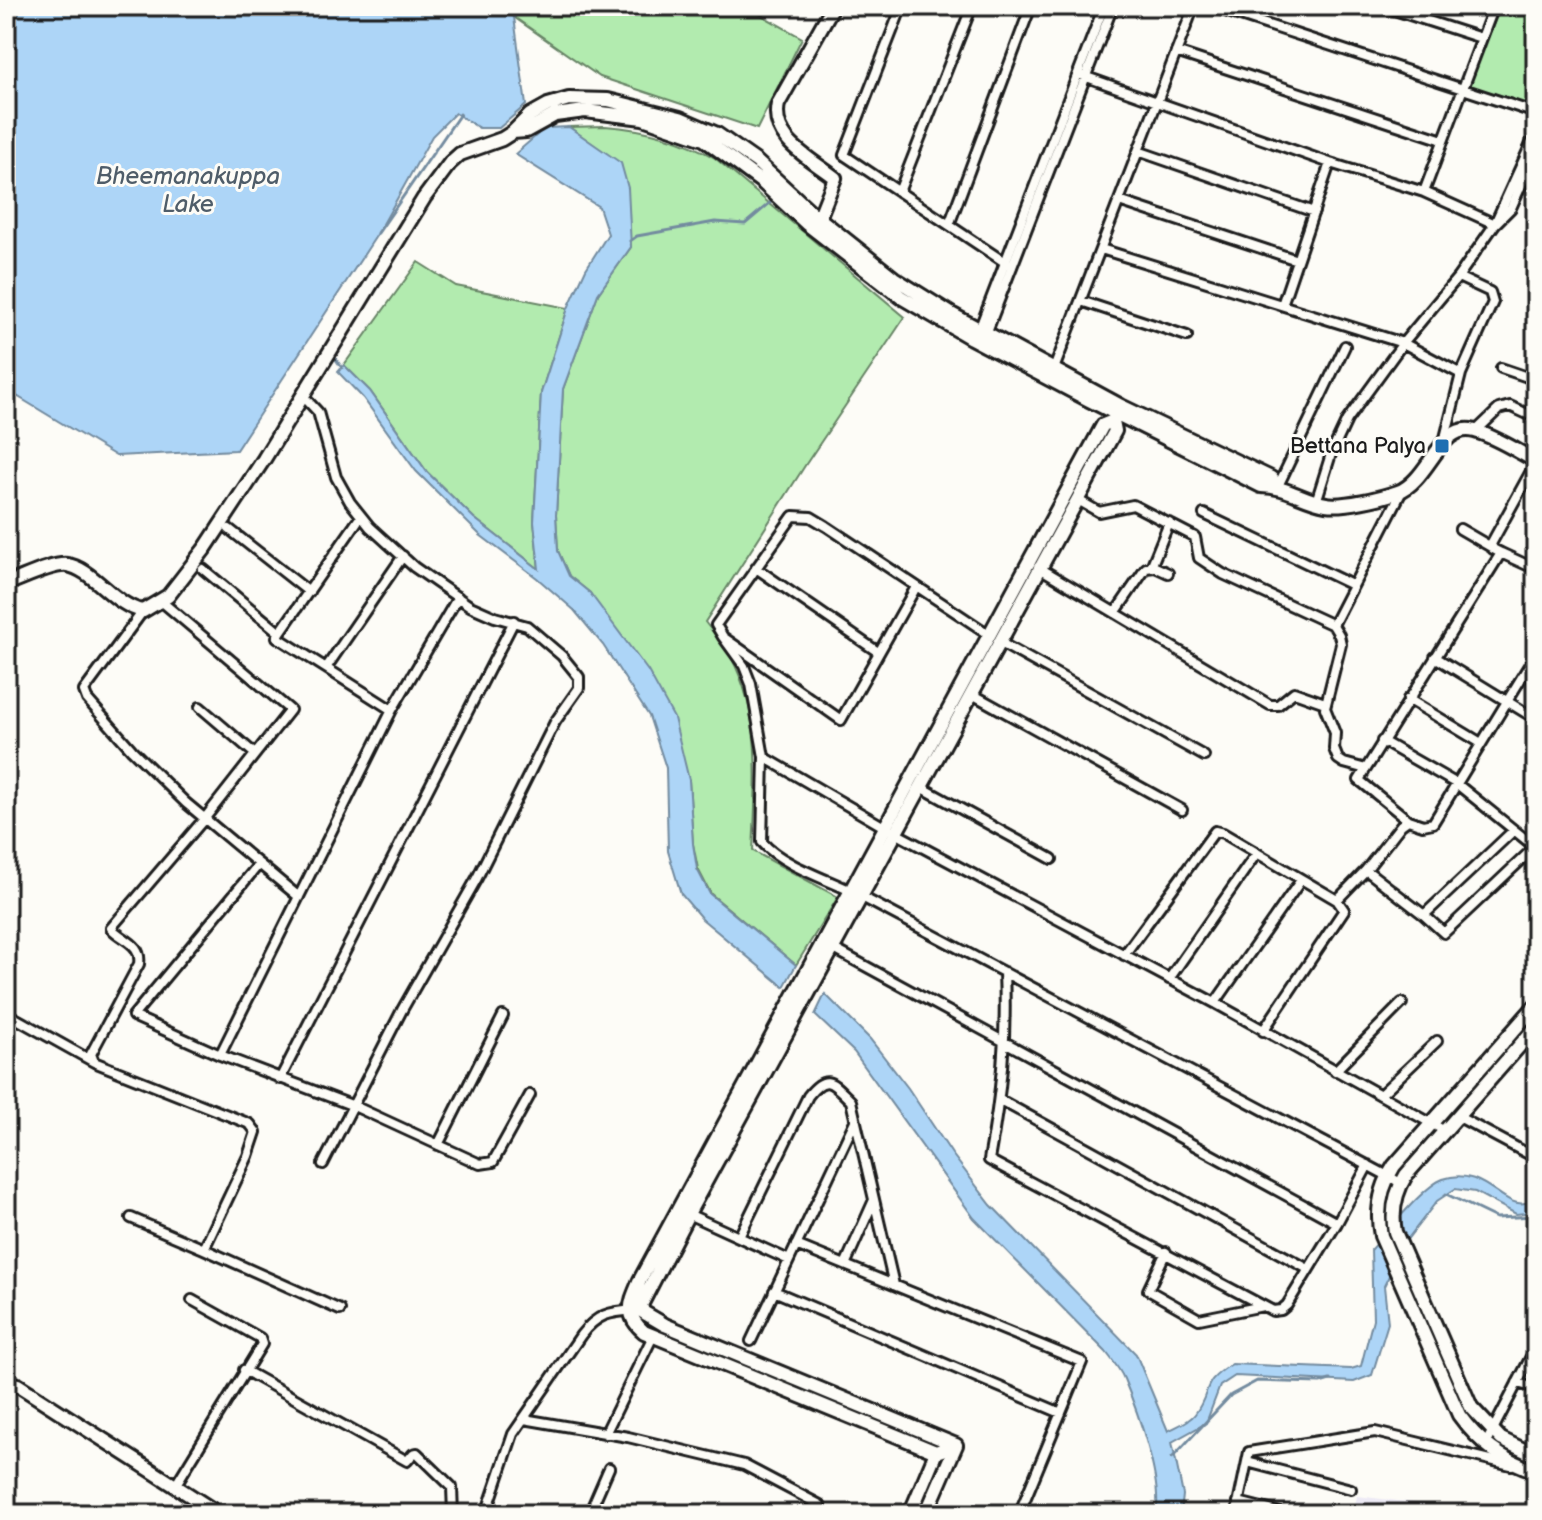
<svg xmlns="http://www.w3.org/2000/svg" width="1542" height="1520" font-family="'Balsamiq Sans',sans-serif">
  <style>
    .built { fill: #edeaf5 }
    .green { fill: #b2ebaf; stroke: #678466; stroke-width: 2 }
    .water { fill: #add5f7; stroke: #738b9f; stroke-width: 2 }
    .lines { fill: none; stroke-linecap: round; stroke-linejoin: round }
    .stream { stroke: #738b9f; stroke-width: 3 }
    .street-casing { stroke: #1c1c1c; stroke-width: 14 }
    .secondary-casing { stroke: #1c1c1c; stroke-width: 18 }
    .street { stroke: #fdfcf7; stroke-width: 8 }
    .secondary { stroke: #fdfcf7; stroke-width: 12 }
    .poi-dot { fill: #1f6fb2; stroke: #fdfcf7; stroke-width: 3 }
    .labels { text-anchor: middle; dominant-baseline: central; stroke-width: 6; stroke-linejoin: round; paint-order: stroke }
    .poi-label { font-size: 22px; fill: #1c1c1c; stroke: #fdfcf7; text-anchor: end }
    .water-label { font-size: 24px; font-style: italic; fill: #4f5d69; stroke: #fdfcf7 }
  </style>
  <rect width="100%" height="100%" fill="#fdfcf7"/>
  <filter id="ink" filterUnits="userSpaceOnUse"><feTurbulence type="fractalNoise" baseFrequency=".0125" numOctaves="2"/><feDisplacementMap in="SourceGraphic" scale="16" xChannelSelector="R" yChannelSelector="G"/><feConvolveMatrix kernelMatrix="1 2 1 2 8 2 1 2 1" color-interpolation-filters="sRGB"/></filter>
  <g filter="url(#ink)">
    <!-- built -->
    <path class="built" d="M1357,1496L1465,1509V1514H1353Z"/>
    <!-- green -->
    <path class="green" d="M498,6H745L802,38L757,129L600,77Z
      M1501,6H1525L1536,9V105L1534,110L1468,86Z
      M605,126C645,129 681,138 715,158L905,317L806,464L705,622C714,634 725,645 731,657C763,717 756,787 753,851L838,897L796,965L711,894L698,869L693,844L689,780L590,593L569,576L558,551L556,515L563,389L598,294L631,247L621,164L569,127Z
      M418,262L456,286L568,308L541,393L534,522L539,569L474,518L427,472L370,391L344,365Z"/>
    <!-- water -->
    <path class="water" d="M6,6H498L514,17L526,105L499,128H479L455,113L432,136L378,233L236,450L116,456L15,395H6Z
      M569,127L621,163L628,188L631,247L598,294L563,389L556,515L558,551L569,576L590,593L648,671L674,718L689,780L693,844L697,869L710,894L796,965L784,987L702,919L681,894L668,851L666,768L649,716L603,645L574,610L537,578L480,535L416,471L363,398L338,372L344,365L370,391L427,472L474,518L539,569L534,522L541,393L568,308L586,269L608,234L599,207L515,154L545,128Z
      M825,994L870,1039L908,1088L952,1154L991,1205L1136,1354L1168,1431C1177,1426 1189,1422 1195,1414C1213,1389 1199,1384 1232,1364L1351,1369L1361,1366L1373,1319L1371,1250C1388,1232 1422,1187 1443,1179C1483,1165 1502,1208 1525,1203C1529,1203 1532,1200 1536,1198V1212L1516,1214L1475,1192L1455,1189L1437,1201L1406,1241L1384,1286L1388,1323L1372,1375L1354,1382L1235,1376L1220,1386L1206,1423L1172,1442L1183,1495L1181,1514H1156C1163,1481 1137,1410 1124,1379C1120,1369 1112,1360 1106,1352L974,1218L854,1052L815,1015Z"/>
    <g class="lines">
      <!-- stream -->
      <path class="stream" d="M378,233L460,114
        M630,241L637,236L715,222L745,224L771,202
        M335,358L342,368
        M1446,1194L1496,1218L1536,1216
        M1172,1458L1231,1395L1257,1381L1320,1383L1330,1380"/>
      <defs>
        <path id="street" d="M902,6L844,155L1012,267
          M1210,6L1536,113
          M1382,6L1481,38
          M1176,52L1443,140
          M1078,74L1330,163L1424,192L1495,224
          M1138,151L1314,212
          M899,192L972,6
          M1424,192L1494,6
          M1119,201L1297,260
          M1497,219L1536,133
          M949,225L1031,6
          M1101,249L1403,343L1461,374
          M1081,301L1187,336
          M1282,305L1330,163
          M979,330L1104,6
          M986,334L1113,6
          M1501,368L1536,380
          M1054,369L1194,6
          M303,396L318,412L336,477L350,502L370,527L414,567L470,606L495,617L527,626L562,656L579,677V688L555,722L477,878L402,1010L323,1164
          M1476,431L1499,409L1510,406L1536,418
          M1445,438L1461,374L1493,302L1490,292L1458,277
          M1278,486L1345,346
          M1078,500L1099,512L1133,505L1195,537L1199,558L1223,574L1333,625
          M1316,502L1331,454L1347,420L1403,343L1458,277L1495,224L1511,208L1536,152
          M1204,514L1352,585
          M361,516L277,637L392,710
          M229,529L309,592
          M1460,529L1491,547
          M1501,553L1527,565L1534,564L1536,559
          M1038,567L1270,705H1278L1294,692L1325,703
          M1151,567L1169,523
          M756,568L878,652
          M203,569L280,633
          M916,587L841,720L723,637L716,625L793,516L811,517L826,526L990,635
          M143,611L84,691L87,699L132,750L186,803L299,897
          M1115,613L1146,568L1155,567L1168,573
          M723,637L744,666L751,684L764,757L886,828L1215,1003L1445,1131
          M999,642L1204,756
          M1435,657L1536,719
          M326,668L403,556
          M972,694L1182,810
          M1408,699L1481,743
          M200,707L255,754
          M1382,741L1457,784L1535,847L1444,933L1424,915
          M764,757L762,842C781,864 824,878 851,891
          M1366,769L1344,763L1338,759L1334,749L1335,733L1325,708L1341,644L1339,635L1333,625L1402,491
          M921,787L1052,859
          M1408,820L1359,780L1501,553L1493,549L1491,544L1536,462
          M259,864L133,1016L220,1055L354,1106L480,1164L493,1162L530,1095
          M1366,870L1424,915L1514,830
          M862,897L1401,1183
          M834,949L1337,1223L1368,1165
          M1124,955L1215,831L1223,833L1337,900
          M1004,972C1007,1039 1001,1094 989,1160L1273,1311L1281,1310L1287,1305L1337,1223
          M1169,979L1256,854
          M1215,1003L1301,880
          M6,1013L94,1062
          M1263,1031L1344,910L1337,900L1366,870L1401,825L1408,820L1423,825L1433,823L1536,654
          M220,1055L392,710L458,597
          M1335,1071L1402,1003
          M280,1079L514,621
          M1380,1095L1437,1041
          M1000,1100L1308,1269
          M1457,1116L1536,1158
          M438,1145L503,1016
          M688,1214L789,1260
          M131,1218L204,1249L248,1156L256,1132L250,1124L94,1062L91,1054L139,964C142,943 123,941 111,928L205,818L290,710L161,601
          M739,1237L808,1096C827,1072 832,1083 851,1101L894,1285
          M796,1245L1082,1362L1019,1514
          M204,1249L340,1310
          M1166,1252L1148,1290L1199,1319L1263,1306
          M845,1265L874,1200
          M774,1291L1061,1413
          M751,1341L855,1121
          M244,1370L407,1461L413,1454L417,1453L452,1487L453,1514
          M1517,1383L1536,1388
          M524,1419L628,1437L744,1465L820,1505
          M605,1434L653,1336
          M1485,1445L1536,1347
          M1247,1462L1351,1489
          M175,1486L262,1344L260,1338L192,1300
          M1238,1502L1285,1514
          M486,1514L513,1434L581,1335C597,1314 609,1312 635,1310
          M589,1514L609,1468
          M1236,1514L1249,1452L1375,1432L1511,1465"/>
        <path id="secondary" d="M513,132L526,131L555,115L585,111L643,118L704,139L763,183L807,224L901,297L971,338L1089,400L1261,486C1287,486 1302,500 1326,504C1343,507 1381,498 1398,492C1430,480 1440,421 1475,431C1496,437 1517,451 1536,461
          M819,218L835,178C810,158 770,140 778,104L833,6
          M6,584C21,579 53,563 67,565C92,568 114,606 143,611L168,596L206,547L264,459L424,198L450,163L460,154L502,139L513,132L530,115L548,105L569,99L608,100L680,118L717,134L757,162L811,212L894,278L953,315L1121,406L1271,478L1278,486
          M1536,1005L1394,1166C1380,1188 1376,1211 1381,1236L1459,1415C1479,1443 1503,1461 1536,1471
          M1536,1027L1406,1175C1395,1193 1391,1211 1395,1232L1471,1407L1501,1439L1536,1456
          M6,1382L18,1385L219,1514
          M956,1445L936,1452L644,1332C623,1314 631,1302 640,1280L1103,425L1113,421
          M956,1445L665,1325L643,1312L641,1305L688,1214L1115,431L1113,421L1115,417
          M910,1514L936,1452
          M926,1514L956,1445"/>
      </defs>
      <!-- street casing -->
      <use href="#street" class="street-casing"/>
      <!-- secondary casing -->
      <use href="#secondary" class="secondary-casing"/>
      <!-- street -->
      <use href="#street" class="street"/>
      <!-- secondary -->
      <use href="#secondary" class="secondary"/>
    </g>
  </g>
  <!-- markers -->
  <rect class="poi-dot" x="1434" y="438" width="16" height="16" rx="4"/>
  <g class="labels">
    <!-- poi labels -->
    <g class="poi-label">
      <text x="1426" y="446">Bettana Palya</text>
    </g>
    <!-- water labels -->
    <g class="water-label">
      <text x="188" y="176">Bheemanakuppa<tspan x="188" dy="28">Lake</tspan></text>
    </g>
  </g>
  <!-- margin -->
  <rect width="1542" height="1520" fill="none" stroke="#fdfcf7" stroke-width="32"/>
  <rect x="16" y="16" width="1510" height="1488" fill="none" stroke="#1c1c1c" stroke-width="3" filter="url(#ink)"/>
</svg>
